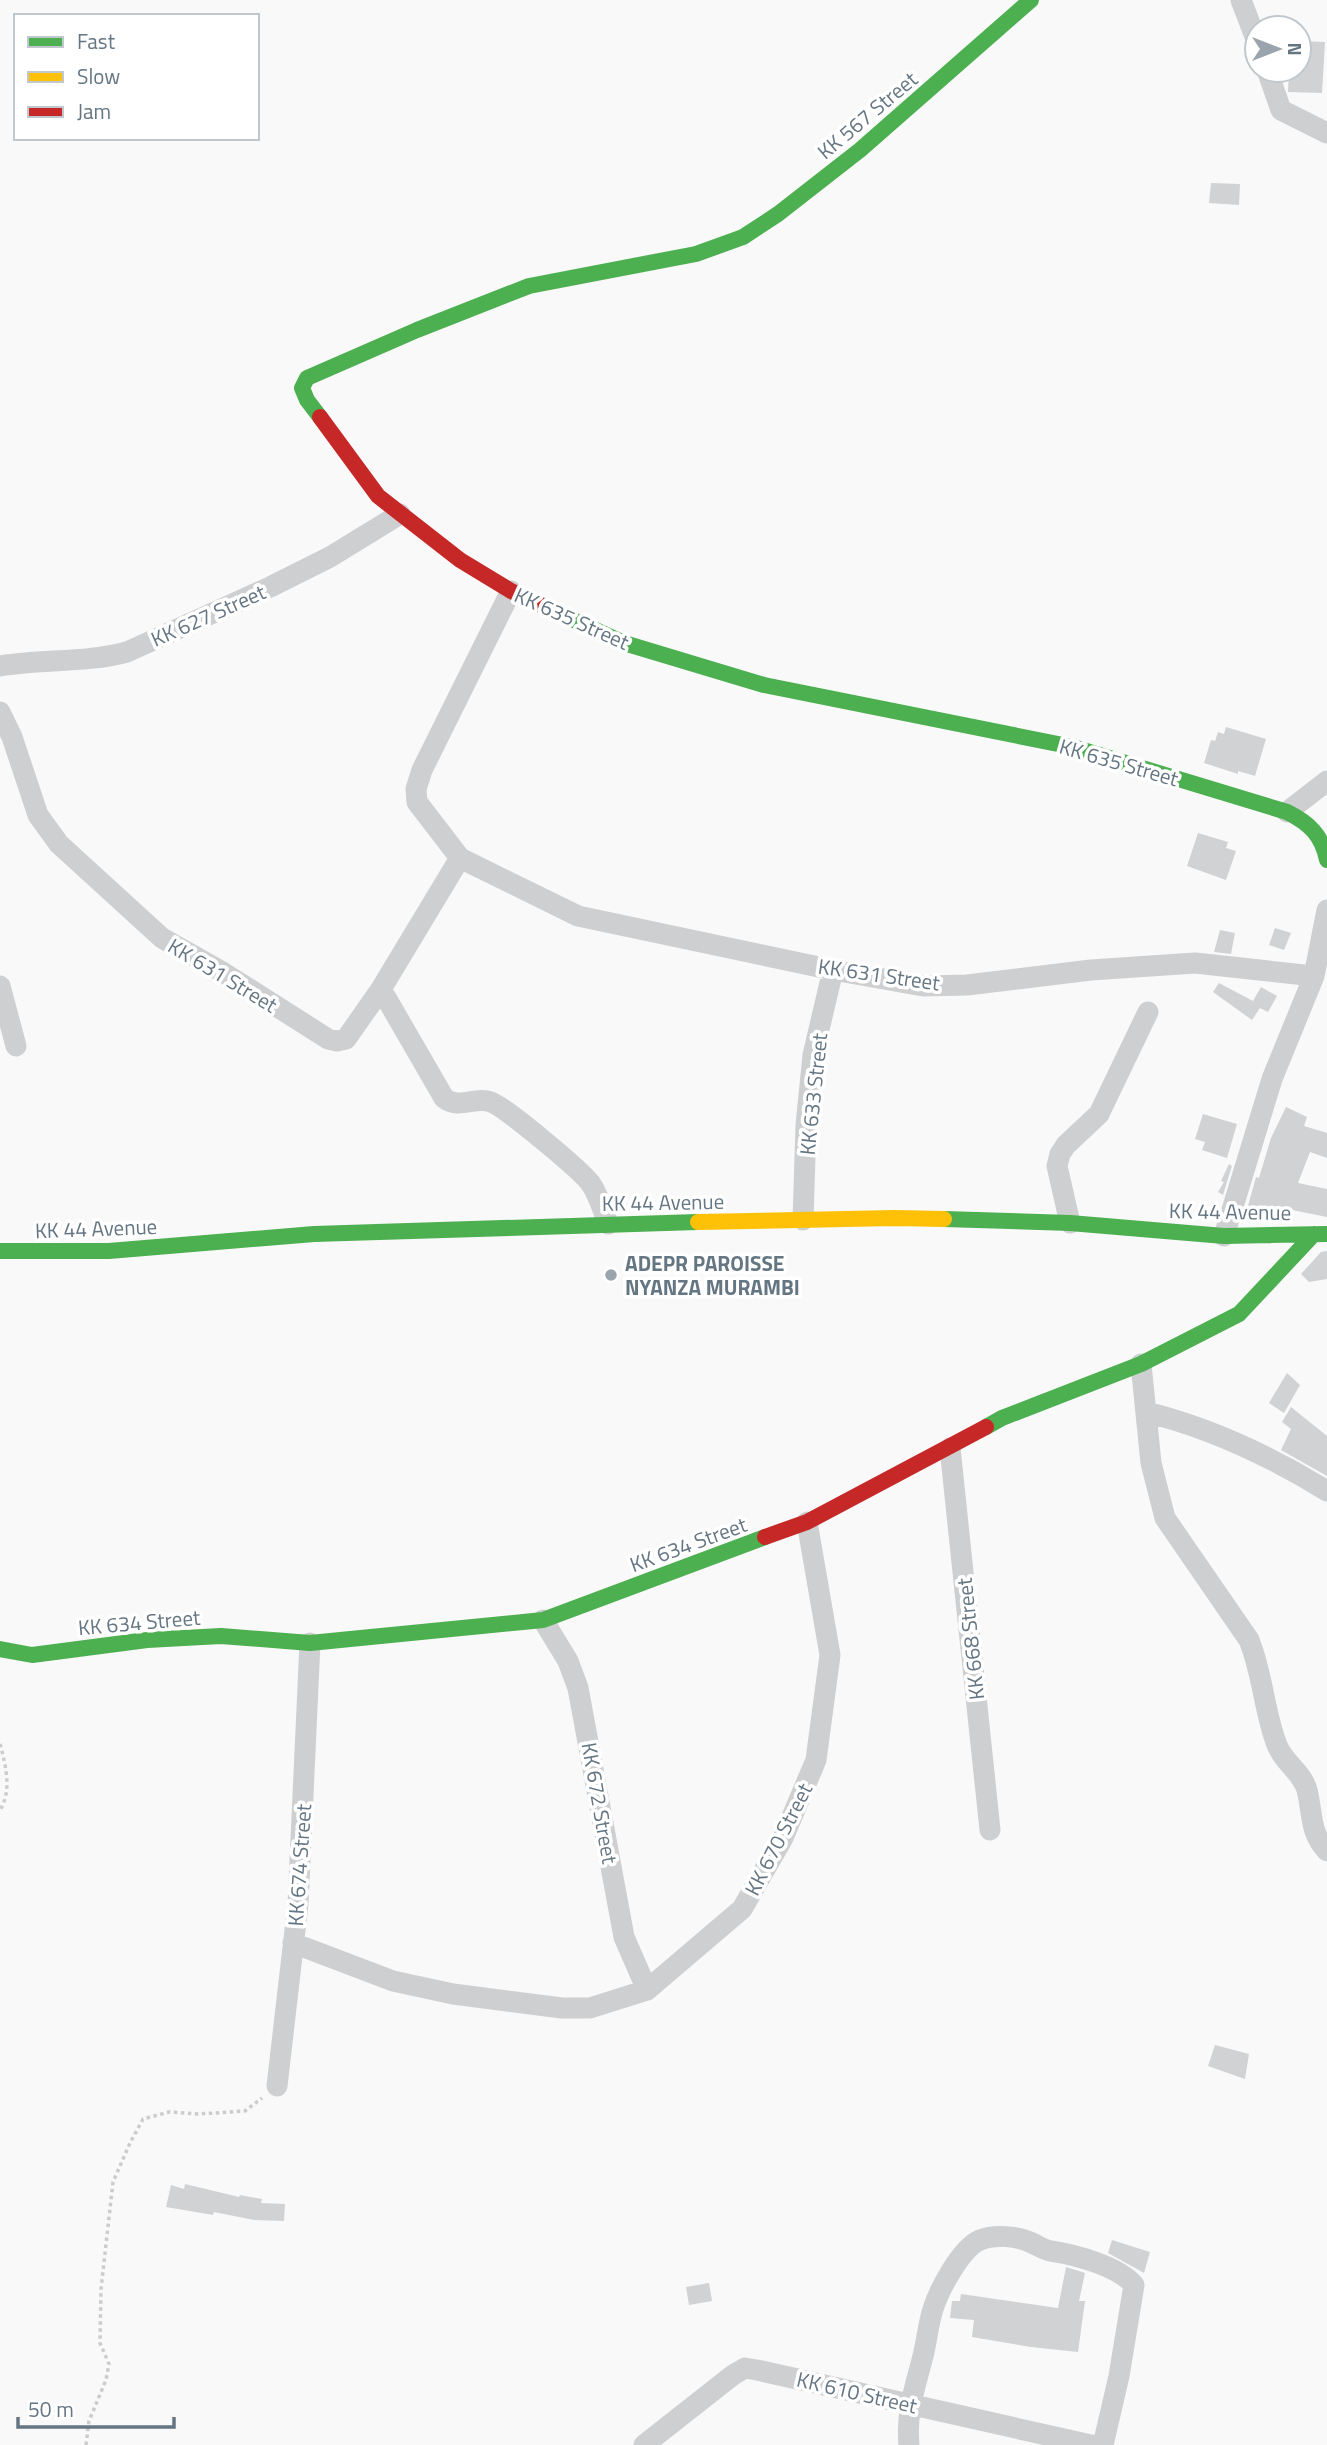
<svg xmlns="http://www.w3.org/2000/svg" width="1327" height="2445" font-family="'Titillium Web',sans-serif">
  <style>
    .building { fill: #d0d2d3 }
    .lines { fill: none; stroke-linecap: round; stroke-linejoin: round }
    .path { stroke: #cbcccd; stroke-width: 3.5; stroke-dasharray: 3.5 3.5; stroke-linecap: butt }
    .street { stroke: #cecfd0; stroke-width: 21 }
    .fast { stroke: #4caf50; stroke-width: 16 }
    .slow { stroke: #ffc107; stroke-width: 16 }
    .jam { stroke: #c62828; stroke-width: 16 }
    .poi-dot { fill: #99a4ac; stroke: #fff; stroke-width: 2.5 }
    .labels { text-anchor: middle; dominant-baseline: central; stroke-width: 7; stroke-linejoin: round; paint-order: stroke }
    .street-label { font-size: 21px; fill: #657683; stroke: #fff }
    .poi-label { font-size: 21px; font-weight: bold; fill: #657683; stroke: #fff; text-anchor: start }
  </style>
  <rect width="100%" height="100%" fill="#f9f9f9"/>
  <!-- building -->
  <path class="building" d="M1299,41L1325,42L1322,93L1288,92L1289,70H1299Z
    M1211,183L1240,184L1239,205L1209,203Z
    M1226,727L1266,739L1255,776L1238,771V774L1204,763L1211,740L1215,741L1218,732L1224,734Z
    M1198,833L1228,842L1226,848L1236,851L1226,880L1187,866Z
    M1275,928L1291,933L1284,950L1269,945Z
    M1220,930L1235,933L1231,954L1214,952Z
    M1219,983L1253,1001L1261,987L1277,996L1268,1012L1260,1008L1252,1020L1213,992Z
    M1286,1107L1307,1117L1304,1126L1327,1133V1158L1310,1152L1298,1183L1327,1189V1217L1277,1207L1273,1216L1264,1212L1262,1218H1257L1246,1213L1256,1177L1259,1178L1271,1138Z
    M1203,1114L1237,1124L1227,1158L1202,1150L1205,1142L1195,1139Z
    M1229,1164L1232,1166L1223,1195L1218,1192L1224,1182L1221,1181Z
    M1327,1251V1279L1309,1282L1301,1274L1321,1252Z
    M1287,1373L1300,1385L1284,1413L1269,1403Z
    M1291,1407L1327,1436V1476L1281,1450L1291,1429L1282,1422Z
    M1215,2045L1249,2054L1245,2079L1208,2066Z
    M185,2184L239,2197L240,2195L262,2199L261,2203L285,2204L284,2221L254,2220L214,2212L213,2215L166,2207L171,2185L184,2189Z
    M1112,2240L1150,2252L1144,2273L1108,2253Z
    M1066,2267L1085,2273L1079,2301H1085L1078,2352L1031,2347L972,2337L974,2320L950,2318L952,2301H960L961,2294L1058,2308Z
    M709,2283L712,2301L689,2305L686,2287Z"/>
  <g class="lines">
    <!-- path -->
    <path class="path" d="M0,1744C6,1766 12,1791 0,1810
      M86,2445L89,2421L106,2380L109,2364L100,2343L101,2289L113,2182L130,2143L143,2119L169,2112L199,2114L245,2111L262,2098"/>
    <!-- street -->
    <path class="street" d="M1241,0L1257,42
      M1267,70L1281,110L1327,133
      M511,591L422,770L416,789L417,802L460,858L578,916L833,970L923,986L967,985L1091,970L1195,963L1314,976
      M0,666C42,659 86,663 127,652L270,587L330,557L400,514
      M0,712L12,737L38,815L59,844L162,938L224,973L328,1039L337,1041L346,1039L381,989L460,858
      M1287,812L1327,781
      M0,986L16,1046
      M381,989L444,1098C459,1110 475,1096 491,1102C505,1107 582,1171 591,1184C599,1196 603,1210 608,1224
      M803,1220L806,1125L813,1055L833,970
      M1070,1223L1057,1166L1060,1154L1066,1145L1099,1114L1148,1012
      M1224,1236L1272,1079L1314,976L1327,910
      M1141,1364L1151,1463L1165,1518L1249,1640C1263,1674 1264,1712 1277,1745C1284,1763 1302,1772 1307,1790C1313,1814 1309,1831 1327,1851
      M1146,1412C1211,1428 1270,1456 1327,1491
      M950,1448L990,1830
      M543,1620L568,1661L578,1688L624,1937L647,1990
      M293,1943L393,1981L453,1994L562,2008H590L647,1990L742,1909L783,1838L816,1760L830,1655L807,1522
      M277,2086L298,1904L310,1643
      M644,2445L733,2375L745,2368L757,2370L1091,2445
      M909,2445C906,2411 915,2388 923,2356C927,2341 928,2324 933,2309C939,2290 961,2248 980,2240C994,2234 1018,2236 1032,2243C1039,2246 1044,2250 1051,2251C1076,2255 1118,2266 1134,2285L1119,2376L1103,2445"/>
    <!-- fast -->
    <path class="fast" d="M320,417L307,400L302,388L307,378L417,330L529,286L696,254L743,237L778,214L860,150L1031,0
      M539,604L624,643L764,685L1073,747L1287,812C1309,823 1322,835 1327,860
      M944,1219L1070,1223L1224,1236L1327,1234
      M0,1251H109L314,1234L698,1222
      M986,1427L1002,1418L1141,1364L1239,1314L1314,1234
      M0,1649L32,1655L147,1640L221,1636L310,1643L543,1620L765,1537"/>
    <!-- slow -->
    <path class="slow" d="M698,1222L894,1218L944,1219"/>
    <!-- jam -->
    <path class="jam" d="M320,417L378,496L460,560L511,591L539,604
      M765,1537L807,1522L986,1427"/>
  </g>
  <!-- markers -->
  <circle class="poi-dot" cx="611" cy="1275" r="7"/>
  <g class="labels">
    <!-- street labels -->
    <g class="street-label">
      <text transform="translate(867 115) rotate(-40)">KK 567 Street</text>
      <text transform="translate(208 615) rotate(-24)">KK 627 Street</text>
      <text transform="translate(572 618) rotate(24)">KK 635 Street</text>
      <text transform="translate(1119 762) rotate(16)">KK 635 Street</text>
      <text transform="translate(879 974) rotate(8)">KK 631 Street</text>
      <text transform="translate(223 975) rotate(31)">KK 631 Street</text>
      <text transform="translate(813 1094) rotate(-84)">KK 633 Street</text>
      <text transform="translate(663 1202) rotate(-1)">KK 44 Avenue</text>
      <text transform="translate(1230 1211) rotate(1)">KK 44 Avenue</text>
      <text transform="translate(96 1228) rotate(-2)">KK 44 Avenue</text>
      <text transform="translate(688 1544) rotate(-20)">KK 634 Street</text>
      <text transform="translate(139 1622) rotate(-5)">KK 634 Street</text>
      <text transform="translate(970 1639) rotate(-96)">KK 668 Street</text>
      <text transform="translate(600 1803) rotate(80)">KK 672 Street</text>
      <text transform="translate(778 1839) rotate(-63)">KK 670 Street</text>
      <text transform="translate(299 1865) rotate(-86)">KK 674 Street</text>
      <text transform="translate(857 2392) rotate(13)">KK 610 Street</text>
    </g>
    <!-- poi labels -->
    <g class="poi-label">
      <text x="625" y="1263">ADEPR PAROISSE<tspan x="625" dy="24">NYANZA MURAMBI</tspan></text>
    </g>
  </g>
  <!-- legend -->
  <rect x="14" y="14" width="245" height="126" fill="#ffffff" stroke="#c1c8cd" stroke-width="2"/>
  <rect x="28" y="37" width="35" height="10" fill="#4caf50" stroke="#c1c8cd" stroke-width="2"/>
  <text x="77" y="49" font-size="21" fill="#657683">Fast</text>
  <rect x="28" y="72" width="35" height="10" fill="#ffc107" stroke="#c1c8cd" stroke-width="2"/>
  <text x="77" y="84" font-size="21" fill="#657683">Slow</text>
  <rect x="28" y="107" width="35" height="10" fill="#c62828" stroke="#c1c8cd" stroke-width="2"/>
  <text x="77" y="119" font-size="21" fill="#657683">Jam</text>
  <!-- north arrow -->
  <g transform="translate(1278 49) rotate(90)"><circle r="33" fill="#ffffff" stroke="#c1c8cd" stroke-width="2"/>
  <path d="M0-5L12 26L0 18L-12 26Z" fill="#99a4ac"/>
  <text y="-10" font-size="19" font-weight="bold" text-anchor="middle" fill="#657683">N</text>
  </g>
  <!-- scale -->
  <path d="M18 2417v10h156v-10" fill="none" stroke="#657683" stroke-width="3.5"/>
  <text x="28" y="2417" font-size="21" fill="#657683" stroke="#ffffff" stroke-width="5" paint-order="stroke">50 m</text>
</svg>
